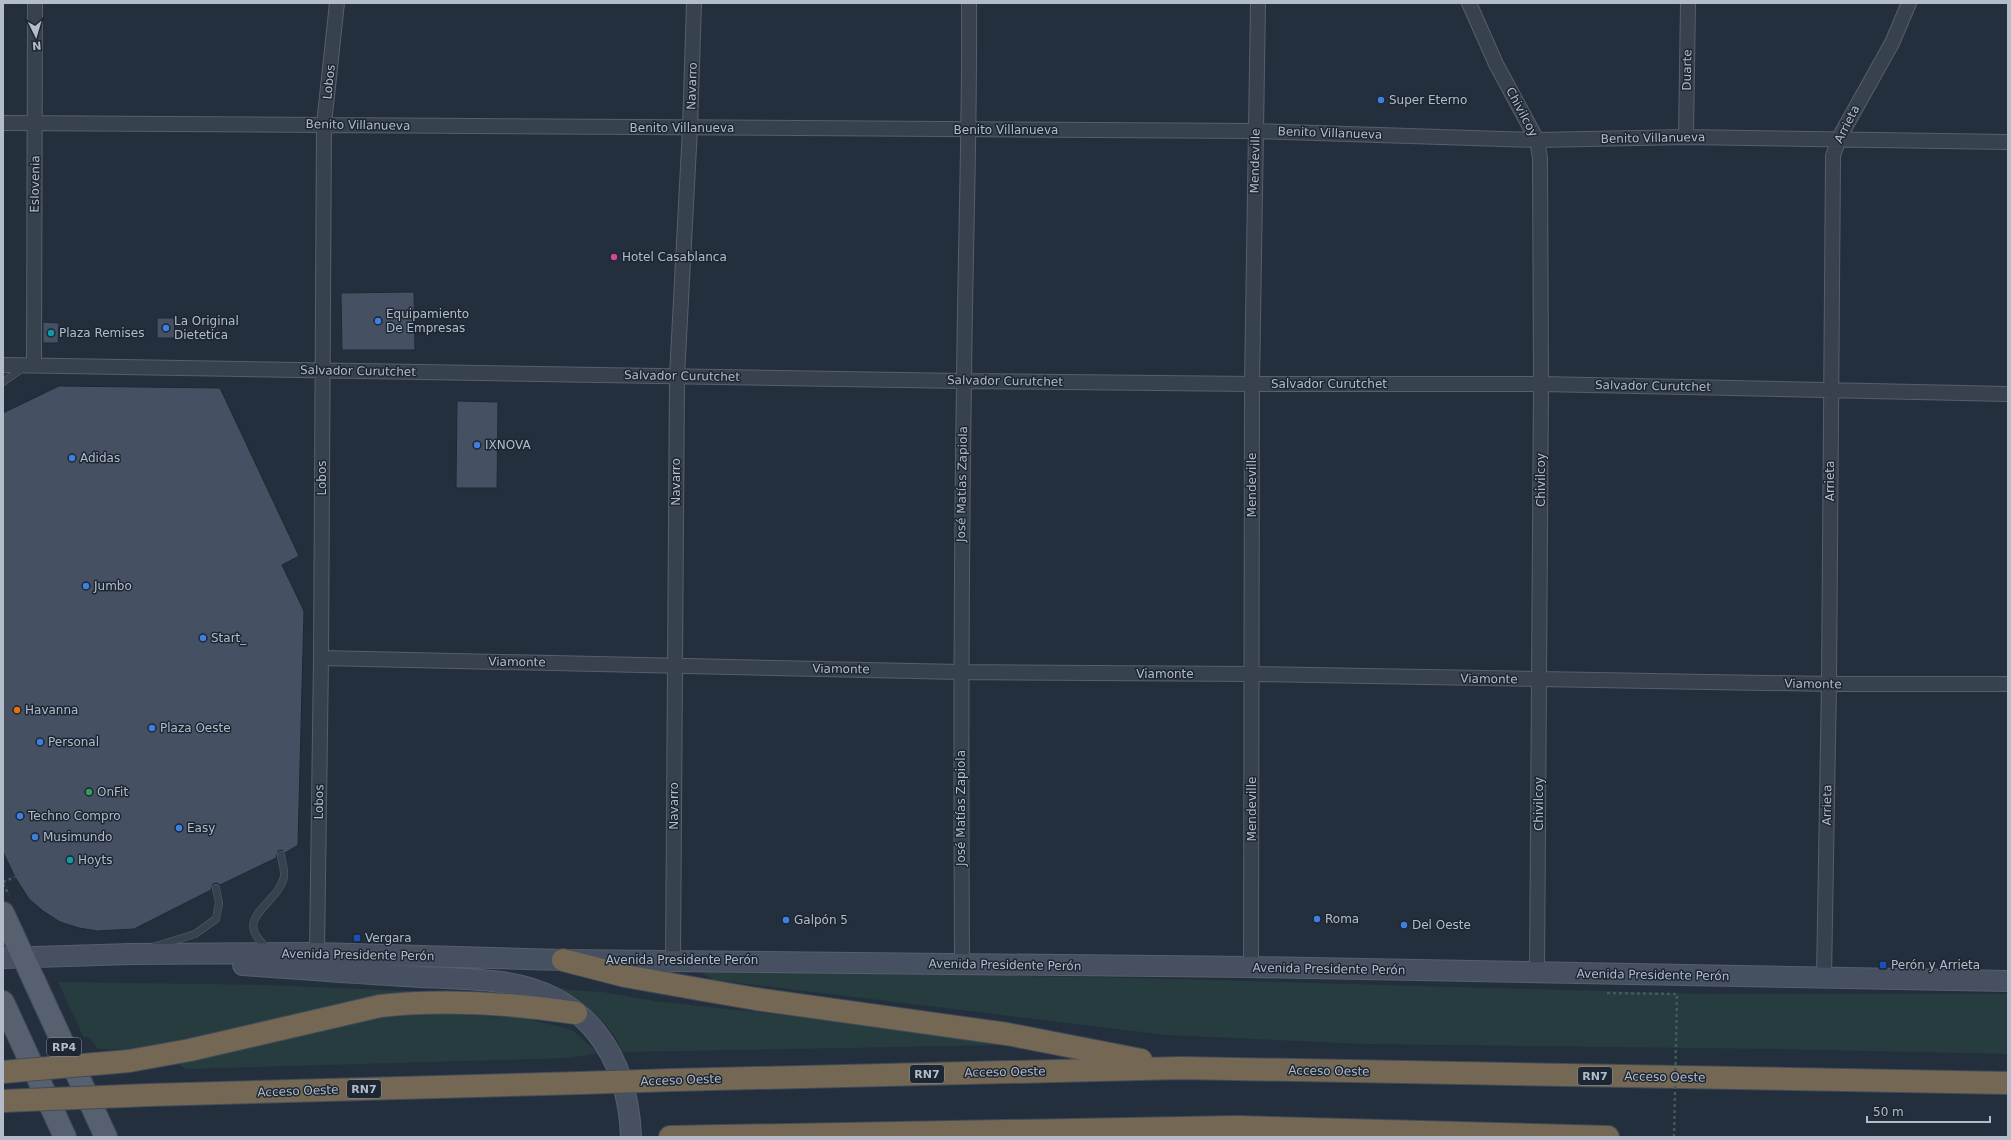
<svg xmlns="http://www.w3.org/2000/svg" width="2011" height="1140" font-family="'DejaVu Sans',sans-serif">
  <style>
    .green { fill: #263c3f }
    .building { fill: #455162; stroke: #1f2835 }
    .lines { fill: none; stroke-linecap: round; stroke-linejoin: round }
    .lane-casing { stroke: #565f6c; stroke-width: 8 }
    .street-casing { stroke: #565f6c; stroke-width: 16 }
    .secondary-casing { stroke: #565f6c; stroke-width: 22 }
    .primary-casing { stroke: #414a57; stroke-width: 24 }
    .highway-casing { stroke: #434c59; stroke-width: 24 }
    .path { stroke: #44595c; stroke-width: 2.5; stroke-dasharray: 3 3; stroke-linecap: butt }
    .lane { stroke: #38414e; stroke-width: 7 }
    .street { stroke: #38414e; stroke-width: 14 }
    .secondary { stroke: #465061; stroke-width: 20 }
    .primary { stroke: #56606e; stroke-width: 22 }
    .highway { stroke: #746855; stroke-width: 22 }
    .highway-bridge-casing { stroke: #434c59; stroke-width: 24; stroke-linecap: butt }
    .path-bridge { stroke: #44595c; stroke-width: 2.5; stroke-dasharray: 3 3; stroke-linecap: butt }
    .highway-bridge { stroke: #746855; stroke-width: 22 }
    .shop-dot { fill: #3f7fe0; stroke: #1d2633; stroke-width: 1.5 }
    .hotel-dot { fill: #d1479c; stroke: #1d2633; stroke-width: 1.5 }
    .culture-dot { fill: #0f9aa8; stroke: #1d2633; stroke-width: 1.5 }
    .food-dot { fill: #e8710a; stroke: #1d2633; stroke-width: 1.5 }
    .leisure-dot { fill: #2e9e5b; stroke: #1d2633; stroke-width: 1.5 }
    .transit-dot { fill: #1a4fb4; stroke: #1d2633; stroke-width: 1.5 }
    .labels { text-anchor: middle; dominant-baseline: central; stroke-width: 3; stroke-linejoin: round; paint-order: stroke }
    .shield { fill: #1d2633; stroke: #878f9c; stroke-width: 1 }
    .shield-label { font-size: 11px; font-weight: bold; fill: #b4bcc9 }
    .street-label { font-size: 12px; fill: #b4bcc9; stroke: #1d2633 }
    .poi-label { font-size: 12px; fill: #b4bcc9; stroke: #1d2633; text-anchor: start }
  </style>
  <rect width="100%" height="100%" fill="#242f3e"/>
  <!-- green -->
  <path class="green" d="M703,971L1142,978L1706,994H2008V1054L1778,1049L1365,1044L1166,1035L714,980L703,974Z
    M58,982L267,985L408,991L451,1014L524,1018L572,1030L598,1053L568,1058L187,1069L150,1049H98L90,1038L83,1036Z
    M545,984L570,990L603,992L655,1001L928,1031L1008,1045L623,1052C619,1046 617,1038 612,1033C596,1011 569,994 545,984Z"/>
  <!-- building -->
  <path class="building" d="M414,292L415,350H342L341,293Z
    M157,318H174L175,338H157Z
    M43,322L59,323L58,343H43Z
    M59,386L220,388L299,556L282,565L304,611L298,845L285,853L282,850L278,851L276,858L220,885L217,883L213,884L211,890L134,929L97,931L79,928L60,922L43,911L29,899L15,877L3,852V413Z
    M457,401L498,402L497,488H456Z"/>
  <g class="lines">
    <defs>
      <path id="lane" d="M3,382L24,367
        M153,947L195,934L216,919L219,903L216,888
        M269,949C229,918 277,906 284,877C285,871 282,862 281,855"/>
      <path id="street" d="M1469,3L1496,64L1537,140L1540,158L1541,384L1537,974
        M3,123L1255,131L1537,140L1686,137L2008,142
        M1686,137L1688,3
        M3,365L964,381L1252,384H1541L2008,394
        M34,365L35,3
        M321,658L960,672L1253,674L1829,684H2008
        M317,953L321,658L324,124L337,3
        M673,961L677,376L690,128L694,3
        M962,964C961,771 961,578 964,385C965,257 970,130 969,3
        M1251,967L1252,384L1258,3
        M1824,977L1829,684L1833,156L1839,138L1892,43L1909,3"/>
      <path id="secondary" d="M3,958L131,954L317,953L563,960L1251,967L2008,981
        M243,965C296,969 349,973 403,976C435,978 468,978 500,982C586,993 628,1055 631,1137"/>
      <path id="primary" d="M3,913L106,1137
        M3,1002L65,1137"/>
      <path id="highway" d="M563,960L625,976L698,989L756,999L1007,1034L1141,1060
        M129,1061L190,1050L380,1006C446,999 510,1003 576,1013
        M673,1080L1181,1068L2008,1083
        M149,1095L580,1083
        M670,1137L1237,1127L1608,1137"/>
    </defs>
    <!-- lane casing -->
    <use href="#lane" class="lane-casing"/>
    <!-- street casing -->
    <use href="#street" class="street-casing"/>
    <!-- secondary casing -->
    <use href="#secondary" class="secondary-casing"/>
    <!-- primary casing -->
    <use href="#primary" class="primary-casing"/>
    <!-- highway casing -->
    <use href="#highway" class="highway-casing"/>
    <!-- path -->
    <path class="path" d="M3,882L15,877
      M3,884L9,895"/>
    <!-- lane -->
    <use href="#lane" class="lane"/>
    <!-- street -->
    <use href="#street" class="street"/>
    <!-- secondary -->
    <use href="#secondary" class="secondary"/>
    <!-- primary -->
    <use href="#primary" class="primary"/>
    <!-- highway -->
    <use href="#highway" class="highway"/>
    <defs>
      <path id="highway-bridge" d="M3,1072L129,1061
        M580,1083L673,1080
        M3,1101L149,1095"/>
    </defs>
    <!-- highway-bridge casing -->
    <use href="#highway-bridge" class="highway-bridge-casing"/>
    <!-- path-bridge -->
    <path class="path-bridge" d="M1607,993L1677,994L1674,1137"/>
    <!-- highway-bridge -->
    <use href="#highway-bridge" class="highway-bridge"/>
  </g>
  <!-- markers -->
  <g class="shop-dot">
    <circle cx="1381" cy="100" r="4"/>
    <circle cx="378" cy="321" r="4"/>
    <circle cx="166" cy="328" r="4"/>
    <circle cx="477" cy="445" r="4"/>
    <circle cx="72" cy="458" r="4"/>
    <circle cx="86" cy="586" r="4"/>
    <circle cx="203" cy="638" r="4"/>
    <circle cx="152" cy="728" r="4"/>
    <circle cx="40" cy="742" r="4"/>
    <circle cx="20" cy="816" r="4"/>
    <circle cx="179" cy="828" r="4"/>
    <circle cx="35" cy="837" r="4"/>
    <circle cx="1317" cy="919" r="4"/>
    <circle cx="786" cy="920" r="4"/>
    <circle cx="1404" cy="925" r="4"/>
  </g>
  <circle class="hotel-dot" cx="614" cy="257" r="4"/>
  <g class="culture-dot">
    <circle cx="51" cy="333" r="4"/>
    <circle cx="70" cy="860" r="4"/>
  </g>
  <circle class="food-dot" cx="17" cy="710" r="4"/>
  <circle class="leisure-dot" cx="89" cy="792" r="4"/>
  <g class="transit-dot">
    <rect x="353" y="934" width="8" height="8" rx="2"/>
    <rect x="1879" y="961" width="8" height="8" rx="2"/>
  </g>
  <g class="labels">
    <!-- shield labels -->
    <g class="shield">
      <rect x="47" y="1038" width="34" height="18" rx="3"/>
      <rect x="910" y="1065" width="34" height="18" rx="3"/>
      <rect x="1578" y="1067" width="34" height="18" rx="3"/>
      <rect x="347" y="1080" width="34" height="18" rx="3"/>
    </g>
    <g class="shield-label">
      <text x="64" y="1047">RP4</text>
      <text x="927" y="1074">RN7</text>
      <text x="1595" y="1076">RN7</text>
      <text x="364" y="1089">RN7</text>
    </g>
    <!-- street labels -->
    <g class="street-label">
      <text transform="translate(1687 70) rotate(-89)">Duarte</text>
      <text transform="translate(329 82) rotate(-84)">Lobos</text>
      <text transform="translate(692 86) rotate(-88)">Navarro</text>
      <text transform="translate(1522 112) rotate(62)">Chivilcoy</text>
      <text transform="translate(1847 124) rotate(-63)">Arrieta</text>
      <text transform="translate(358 125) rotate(1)">Benito Villanueva</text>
      <text x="682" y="128">Benito Villanueva</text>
      <text x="1006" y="130">Benito Villanueva</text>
      <text transform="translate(1330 133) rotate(2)">Benito Villanueva</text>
      <text transform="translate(1653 138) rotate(-1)">Benito Villanueva</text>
      <text transform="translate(1255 161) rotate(-89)">Mendeville</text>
      <text transform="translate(35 184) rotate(-89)">Eslovenia</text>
      <text transform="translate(358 371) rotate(1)">Salvador Curutchet</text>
      <text transform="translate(682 376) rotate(1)">Salvador Curutchet</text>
      <text transform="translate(1005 381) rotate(1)">Salvador Curutchet</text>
      <text x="1329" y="384">Salvador Curutchet</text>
      <text transform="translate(1653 386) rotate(1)">Salvador Curutchet</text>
      <text transform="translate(322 478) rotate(-90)">Lobos</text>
      <text transform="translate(1541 480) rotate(-90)">Chivilcoy</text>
      <text transform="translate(1830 481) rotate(-90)">Arrieta</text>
      <text transform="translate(676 482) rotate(-90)">Navarro</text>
      <text transform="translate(962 484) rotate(-89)">José Matías Zapiola</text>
      <text transform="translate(1252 485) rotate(-90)">Mendeville</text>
      <text transform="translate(517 662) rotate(1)">Viamonte</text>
      <text transform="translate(841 669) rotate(1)">Viamonte</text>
      <text x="1165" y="674">Viamonte</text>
      <text transform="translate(1489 679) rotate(1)">Viamonte</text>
      <text transform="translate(1813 684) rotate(1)">Viamonte</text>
      <text transform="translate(319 802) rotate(-89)">Lobos</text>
      <text transform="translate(1539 804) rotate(-90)">Chivilcoy</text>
      <text transform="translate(1827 805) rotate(-89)">Arrieta</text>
      <text transform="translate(674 806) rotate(-90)">Navarro</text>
      <text transform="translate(961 808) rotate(-90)">José Matías Zapiola</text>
      <text transform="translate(1252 809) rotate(-90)">Mendeville</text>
      <text transform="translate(358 955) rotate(1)">Avenida Presidente Perón</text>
      <text x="682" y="960">Avenida Presidente Perón</text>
      <text transform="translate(1005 965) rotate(1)">Avenida Presidente Perón</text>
      <text transform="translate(1329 969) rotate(1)">Avenida Presidente Perón</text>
      <text transform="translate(1653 975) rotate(1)">Avenida Presidente Perón</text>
      <text transform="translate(1329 1071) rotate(1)">Acceso Oeste</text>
      <text transform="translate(1005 1072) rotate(-1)">Acceso Oeste</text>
      <text transform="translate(1665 1077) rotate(1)">Acceso Oeste</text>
      <text transform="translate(681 1080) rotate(-2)">Acceso Oeste</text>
      <text transform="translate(298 1091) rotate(-2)">Acceso Oeste</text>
    </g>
    <!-- poi labels -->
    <g class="poi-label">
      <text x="1389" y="100">Super Eterno</text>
      <text x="622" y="257">Hotel Casablanca</text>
      <text x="386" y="314">Equipamiento<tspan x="386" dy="14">De Empresas</tspan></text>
      <text x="174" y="321">La Original<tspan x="174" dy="14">Dietetica</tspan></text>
      <text x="59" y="333">Plaza Remises</text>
      <text x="485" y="445">IXNOVA</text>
      <text x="80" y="458">Adidas</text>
      <text x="94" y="586">Jumbo</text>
      <text x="211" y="638">Start_</text>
      <text x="25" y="710">Havanna</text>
      <text x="160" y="728">Plaza Oeste</text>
      <text x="48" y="742">Personal</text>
      <text x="97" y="792">OnFit</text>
      <text x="28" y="816">Techno Compro</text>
      <text x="187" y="828">Easy</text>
      <text x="43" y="837">Musimundo</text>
      <text x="78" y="860">Hoyts</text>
      <text x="1325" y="919">Roma</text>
      <text x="794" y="920">Galpón 5</text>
      <text x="1412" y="925">Del Oeste</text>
      <text x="365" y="938">Vergara</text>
      <text x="1891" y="965">Perón y Arrieta</text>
    </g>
  </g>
  <!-- border -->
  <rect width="2011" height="1140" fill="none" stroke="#b4bcc9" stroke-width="8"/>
  <!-- north arrow -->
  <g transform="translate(36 36) rotate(175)" stroke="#1d2633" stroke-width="3" paint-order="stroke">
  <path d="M0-3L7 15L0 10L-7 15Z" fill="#b4bcc9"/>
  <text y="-6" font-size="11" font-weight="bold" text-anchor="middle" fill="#b4bcc9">N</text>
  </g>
  <!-- scale -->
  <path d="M1867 1116v6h123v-6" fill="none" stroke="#b4bcc9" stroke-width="2"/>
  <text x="1873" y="1116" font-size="12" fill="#b4bcc9" stroke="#1d2633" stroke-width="3" paint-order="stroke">50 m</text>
</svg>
